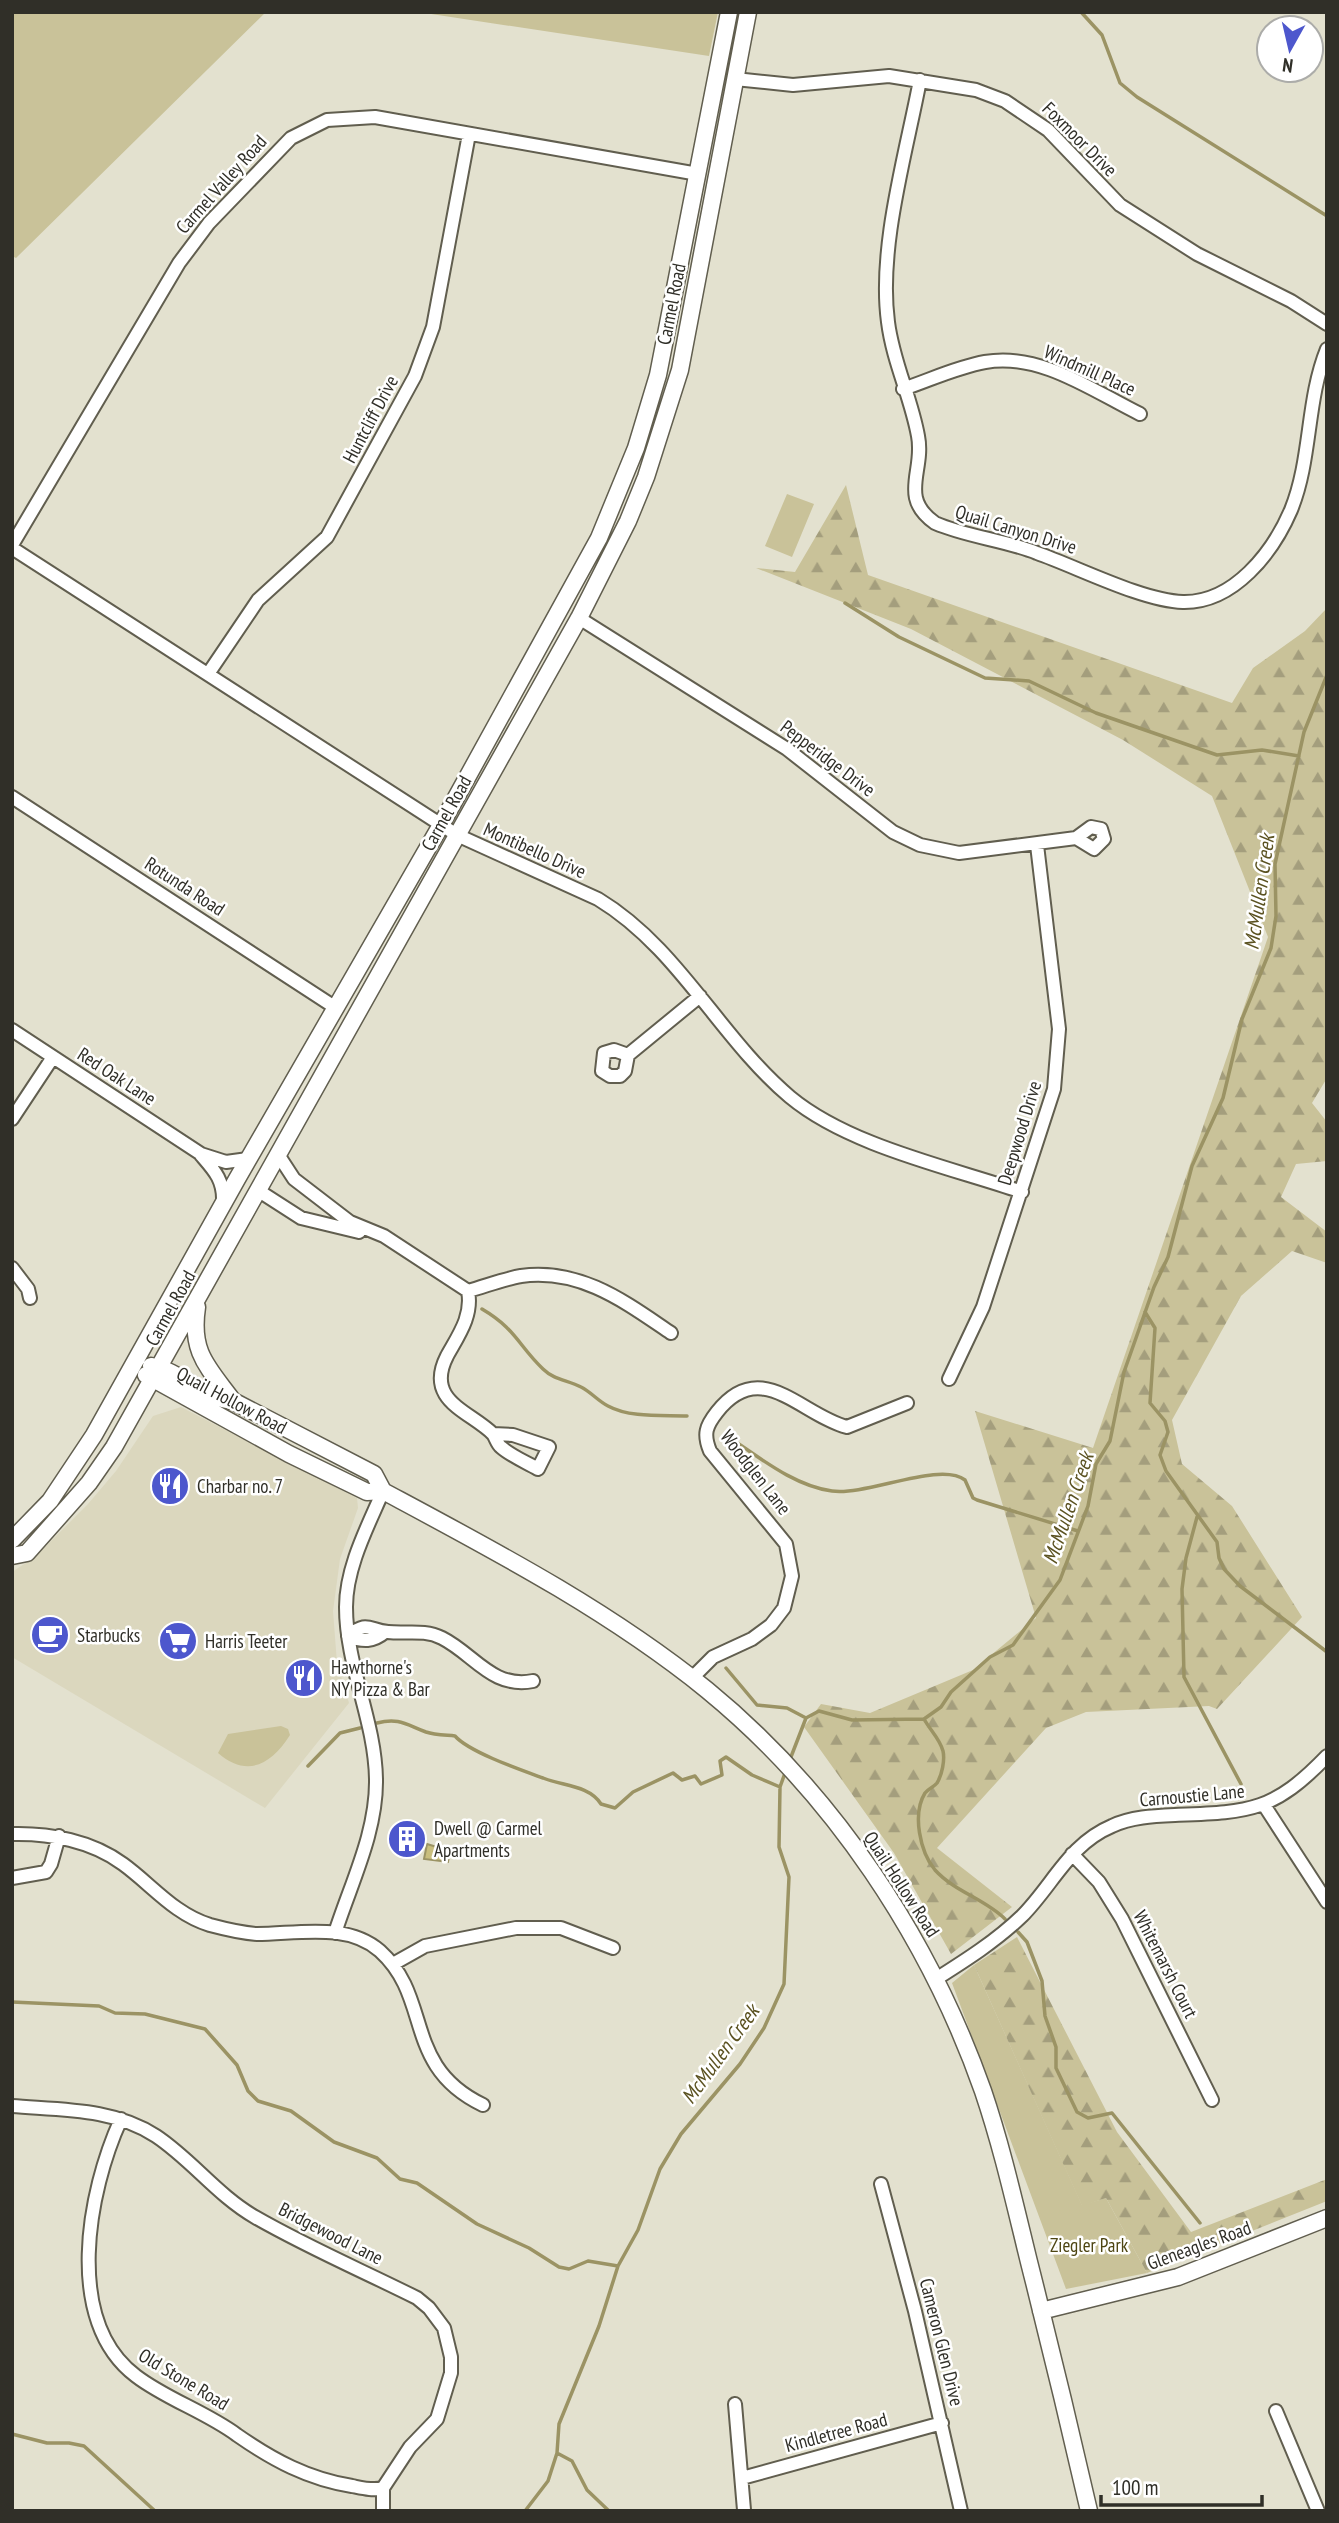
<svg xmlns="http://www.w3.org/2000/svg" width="1339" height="2523" font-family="'PT Sans Narrow',sans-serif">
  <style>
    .built { fill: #dbd7be }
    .green { fill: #c9c299 }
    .forest { fill: url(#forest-firs) }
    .water { fill: url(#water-ripples); stroke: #9b9364; stroke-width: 2 }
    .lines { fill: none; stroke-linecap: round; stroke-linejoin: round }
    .stream { stroke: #9b9364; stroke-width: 3.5 }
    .street-casing { stroke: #615e4f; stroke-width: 16 }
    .secondary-casing { stroke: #615e4f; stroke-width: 19 }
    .street { stroke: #fff; stroke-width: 12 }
    .secondary { stroke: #fff; stroke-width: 16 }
    .labels { text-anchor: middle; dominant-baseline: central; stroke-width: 5; stroke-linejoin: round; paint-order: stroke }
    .street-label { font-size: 19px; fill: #302f28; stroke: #fff }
    .poi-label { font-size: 19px; fill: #302f28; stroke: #fff; text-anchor: start }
    .park-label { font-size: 19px; fill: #4d4512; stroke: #fff }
    .water-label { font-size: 21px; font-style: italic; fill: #5b5221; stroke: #fff }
  </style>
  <defs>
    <pattern id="forest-firs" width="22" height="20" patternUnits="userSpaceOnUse" patternTransform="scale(1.75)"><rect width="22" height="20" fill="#c9c299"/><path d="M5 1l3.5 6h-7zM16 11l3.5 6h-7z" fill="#a49e7d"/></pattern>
    <pattern id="water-ripples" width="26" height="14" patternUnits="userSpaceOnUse" patternTransform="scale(1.75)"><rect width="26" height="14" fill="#c9be7d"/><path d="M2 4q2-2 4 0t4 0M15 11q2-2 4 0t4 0" fill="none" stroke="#a49b66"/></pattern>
  </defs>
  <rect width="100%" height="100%" fill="#e3e1cf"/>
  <!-- built -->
  <path class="built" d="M181,1407L357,1498L358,1508L340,1559L333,1611L337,1663L349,1703L265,1808L12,1657V1572L35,1557L88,1504L116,1471L153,1416Z"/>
  <!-- green -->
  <path class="green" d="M12,12H266L16,258L12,256Z
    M418,12H718L709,56Z
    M787,494L814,504L792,557L765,546Z
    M281,1726L288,1729L290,1735C271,1765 247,1778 218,1753L228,1734Z
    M974,1965L1082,2205L1106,2198L1147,2273L1066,2289L952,1983Z"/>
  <!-- forest -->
  <path class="forest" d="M846,485L868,575L1232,703L1253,668L1305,631L1327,608V1078L1312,1103L1327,1122V1161L1296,1164L1281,1197L1327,1232V1263L1292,1251L1241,1296L1172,1420L1182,1464L1232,1506L1302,1617L1217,1709L1209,1706L1086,1712L1046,1728L937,1848L1012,1907L951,1954L894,1853L804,1727L821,1704L870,1713L973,1670L1036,1618L975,1411L1093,1448L1268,937L1212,796L1123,740L911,629L756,568L795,572Z
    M1017,1937L1117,2132L1191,2232L1327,2179V2201L1147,2273L1106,2198L1082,2206L974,1965Z"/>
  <!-- water -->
  <path class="water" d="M427,1844L450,1851L448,1862L424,1859Z"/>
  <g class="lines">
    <!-- stream -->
    <path class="stream" d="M1081,12L1102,35L1120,83L1137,97L1327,216
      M845,603L899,637L985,678L1029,681L1096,713L1217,755L1262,750L1299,756
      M482,1309C516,1329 518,1345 543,1369C554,1380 568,1380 581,1387C591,1392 598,1401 608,1406C630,1418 662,1415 687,1416
      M1145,1312L1155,1328L1150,1403L1165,1421L1168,1432L1160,1455L1166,1471L1217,1542L1219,1558L1224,1569L1240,1586L1327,1652
      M727,1436C759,1457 794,1486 832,1491C867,1496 940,1461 965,1480L973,1498L977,1500L1078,1531
      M1197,1517L1186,1558L1182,1589L1184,1677L1241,1784
      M726,1668L757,1705L787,1708L806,1718
      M924,1719C930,1730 940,1739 943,1751C945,1760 942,1775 937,1783C934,1787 928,1789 925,1793C912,1814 920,1852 935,1870C955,1892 985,1899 1005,1919
      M377,1723C399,1717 407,1725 426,1732C435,1735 446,1735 455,1736C469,1752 521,1770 543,1778C562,1786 589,1785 601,1804L615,1808L633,1792L673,1773L682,1780L695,1776L701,1784L722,1775L720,1761L726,1757L752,1775L780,1787
      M789,1762L806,1718L819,1711L852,1720L924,1719L941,1707L951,1692L990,1657L1013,1645L1060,1580L1088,1506L1096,1464L1110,1441L1124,1372L1154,1287L1168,1257L1192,1166L1223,1098L1242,1019L1271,948L1276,916L1275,864L1304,732L1327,675
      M308,1766L340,1733L360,1728
      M1018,1932L1027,1942L1042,1981L1045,2016L1056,2047V2068L1077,2112L1088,2118L1112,2113L1200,2223
      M12,2002L99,2006L115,2013L145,2014L205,2029L237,2065L248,2091L258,2101L291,2111L334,2142L377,2158L400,2179L417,2183L477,2224L529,2248L559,2267L569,2269L588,2261L618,2266
      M12,2434L47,2443H69L84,2446L155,2511
      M557,2453L572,2461L587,2490L609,2511
      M525,2511L548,2481L557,2453L559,2424L599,2326L618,2266L638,2230L660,2169L681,2134L740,2064L764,2028L784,1984L789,1877L779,1847L780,1787L785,1773"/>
    <defs>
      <path id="street" d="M735,79L793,85L889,76L976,90L1005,101L1048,130L1120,205L1197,254L1291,301L1327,324
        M920,80C906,154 878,248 888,322C893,362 911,397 918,436C925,471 898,497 935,523C967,537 1005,540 1037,553C1077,567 1143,601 1183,602C1234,603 1273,552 1291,510C1312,458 1306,401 1327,349
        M903,389C930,380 957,367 985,362C1040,352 1093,391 1140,414
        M12,545L179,263L209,223L291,138L327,120L375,117L698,174
        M12,548L457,835L598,899C679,948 719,1037 790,1097C849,1146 949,1167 1022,1192
        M579,618L787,749L893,832L920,845L959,853L1076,838L1094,849L1104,839L1101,829L1091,827L1076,838
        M208,674L258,600L327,537L415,376L433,327L469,134
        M12,797L336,1008
        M12,1030L201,1154L226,1162L248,1159
        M628,1055L625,1071L620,1076H610L602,1071L604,1053L614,1050L628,1055L700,996
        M12,1119L53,1057
        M201,1155C214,1170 224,1180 223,1202
        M279,1156L294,1179L350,1222L384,1236L468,1291
        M259,1191L301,1218L359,1232
        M12,1268L28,1289L30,1298
        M468,1291C473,1316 458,1336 447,1356C424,1401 470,1411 493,1434C496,1438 497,1444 501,1447C511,1456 526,1462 538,1469L549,1447L513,1435L493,1434
        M468,1291C486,1286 504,1279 521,1276C581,1268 625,1302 671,1333
        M949,1379L983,1307L1054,1089L1059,1029L1037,845
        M385,1632C373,1642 363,1642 348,1636C368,1620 368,1630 388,1632C407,1634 424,1629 442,1638C474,1654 492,1689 533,1681
        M692,1678L713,1657L752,1639L771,1625L784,1608L792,1576L786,1544L710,1451C703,1434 706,1426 717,1412C761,1356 801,1415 847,1427L907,1403
        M1264,1805L1327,1902
        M12,1834C50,1833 92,1841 123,1864C152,1885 174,1914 210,1925C225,1929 241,1933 257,1934C297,1934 347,1922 380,1951C433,1999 402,2066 483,2105
        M1072,1854L1099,1882L1122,1919L1212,2100
        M12,1878L46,1872L51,1864L59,1836
        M335,1933C351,1883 377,1832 376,1779C375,1720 346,1666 346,1607C346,1567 368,1526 383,1491
        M393,1964L425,1946L516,1928H561L613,1948
        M936,1979C966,1960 996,1941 1022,1916C1053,1885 1069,1844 1112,1826C1131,1817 1153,1816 1175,1815C1250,1812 1273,1812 1327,1756
        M12,2106C61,2110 114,2108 156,2136C192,2160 217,2195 255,2217C307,2247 363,2271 417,2298L429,2308L444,2328L451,2357V2373L437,2419L410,2447L383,2488V2511
        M121,2119C88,2191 63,2321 136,2376C166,2399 206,2412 237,2435C273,2460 308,2479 352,2486C362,2488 373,2491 383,2488
        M881,2184L915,2311L961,2511
        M735,2404L744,2510
        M1276,2411L1318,2511
        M742,2478L942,2423"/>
      <path id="secondary" d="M197,1307C190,1353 208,1367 233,1401
        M151,1366C181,1371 202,1398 233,1401L374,1474L383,1491C495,1551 608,1610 707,1690C833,1793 929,1938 983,2091C1002,2147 1015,2205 1029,2262C1050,2345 1070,2428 1089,2511
        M146,1375L289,1454L367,1492L383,1491
        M12,1540L50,1501L94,1435L237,1179L441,825L599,538L636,448L658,375L729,12
        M12,1556L27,1553L89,1483L114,1447L579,618L628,521L646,477L680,370L748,12
        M1041,2311L1178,2277L1327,2218"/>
    </defs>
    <!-- street casing -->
    <use href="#street" class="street-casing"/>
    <!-- secondary casing -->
    <use href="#secondary" class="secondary-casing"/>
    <!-- street -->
    <use href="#street" class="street"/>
    <!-- secondary -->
    <use href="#secondary" class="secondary"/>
  </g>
  <!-- icons -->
  <defs>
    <symbol id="restaurant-disc" viewBox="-11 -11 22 22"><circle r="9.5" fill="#4d57cd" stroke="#fff"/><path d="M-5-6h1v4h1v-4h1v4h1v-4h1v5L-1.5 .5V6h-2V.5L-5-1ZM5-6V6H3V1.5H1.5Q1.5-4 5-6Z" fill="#fff"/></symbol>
    <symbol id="cafe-disc" viewBox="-11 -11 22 22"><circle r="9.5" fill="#4d57cd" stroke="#fff"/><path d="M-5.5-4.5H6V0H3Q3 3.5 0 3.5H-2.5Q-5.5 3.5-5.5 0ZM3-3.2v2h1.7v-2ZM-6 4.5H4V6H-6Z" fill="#fff"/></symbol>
    <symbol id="supermarket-disc" viewBox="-11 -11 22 22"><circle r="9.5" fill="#4d57cd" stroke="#fff"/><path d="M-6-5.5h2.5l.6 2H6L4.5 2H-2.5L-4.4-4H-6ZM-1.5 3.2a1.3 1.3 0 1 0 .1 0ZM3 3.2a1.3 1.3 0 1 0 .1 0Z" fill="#fff"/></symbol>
    <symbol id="building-disc" viewBox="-11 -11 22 22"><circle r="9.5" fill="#4d57cd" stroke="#fff"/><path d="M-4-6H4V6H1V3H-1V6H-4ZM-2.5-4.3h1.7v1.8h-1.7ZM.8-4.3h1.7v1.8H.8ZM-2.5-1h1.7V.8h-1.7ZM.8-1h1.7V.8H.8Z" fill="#fff"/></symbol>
  </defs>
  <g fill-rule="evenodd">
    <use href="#restaurant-disc" x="148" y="1464" width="44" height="44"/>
    <use href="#cafe-disc" x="28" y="1613" width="44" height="44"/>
    <use href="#supermarket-disc" x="156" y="1619" width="44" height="44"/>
    <use href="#restaurant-disc" x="282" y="1656" width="44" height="44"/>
    <use href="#building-disc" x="385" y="1817" width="44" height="44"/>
  </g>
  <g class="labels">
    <!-- street labels -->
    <g class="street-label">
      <text transform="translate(1080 139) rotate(45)">Foxmoor Drive</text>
      <text transform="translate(221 184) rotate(-48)">Carmel Valley Road</text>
      <text transform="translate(671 304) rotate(-79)">Carmel Road</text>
      <text transform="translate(1090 370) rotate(24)">Windmill Place</text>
      <text transform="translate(370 419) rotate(-62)">Huntcliff Drive</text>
      <text transform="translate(1016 529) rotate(17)">Quail Canyon Drive</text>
      <text transform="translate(828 758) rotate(37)">Pepperidge Drive</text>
      <text transform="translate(446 813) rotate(-61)">Carmel Road</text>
      <text transform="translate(535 850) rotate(24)">Montibello Drive</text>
      <text transform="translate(185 886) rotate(33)">Rotunda Road</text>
      <text transform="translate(117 1076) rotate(33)">Red Oak Lane</text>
      <text transform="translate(1019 1133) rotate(-73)">Deepwood Drive</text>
      <text transform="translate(170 1308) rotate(-61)">Carmel Road</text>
      <text transform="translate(232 1400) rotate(28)">Quail Hollow Road</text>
      <text transform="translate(756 1472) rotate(52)">Woodglen Lane</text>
      <text transform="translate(1192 1795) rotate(-5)">Carnoustie Lane</text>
      <text transform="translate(902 1884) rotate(57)">Quail Hollow Road</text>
      <text transform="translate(1166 1964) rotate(63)">Whitemarsh Court</text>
      <text transform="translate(331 2233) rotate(27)">Bridgewood Lane</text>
      <text transform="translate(1199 2245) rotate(-20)">Gleneagles Road</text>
      <text transform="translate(942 2342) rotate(76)">Cameron Glen Drive</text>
      <text transform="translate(184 2379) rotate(31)">Old Stone Road</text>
      <text transform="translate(836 2432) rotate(-15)">Kindletree Road</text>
    </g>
    <!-- poi labels -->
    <g class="poi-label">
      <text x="197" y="1486">Charbar no. 7</text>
      <text x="77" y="1635">Starbucks</text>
      <text x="205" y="1641">Harris Teeter</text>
      <text x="331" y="1667">Hawthorne's<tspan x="331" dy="22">NY Pizza &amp; Bar</tspan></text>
      <text x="434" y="1828">Dwell @ Carmel<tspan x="434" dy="22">Apartments</tspan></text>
    </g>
    <!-- park labels -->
    <g class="park-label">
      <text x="1089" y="2245">Ziegler Park</text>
    </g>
    <!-- water labels -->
    <g class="water-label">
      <text transform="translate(1259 892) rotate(-82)">McMullen Creek</text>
      <text transform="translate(1068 1508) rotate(-71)">McMullen Creek</text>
      <text transform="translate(720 2054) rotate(-54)">McMullen Creek</text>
    </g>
  </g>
  <!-- border -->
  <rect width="1339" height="2523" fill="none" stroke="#302f28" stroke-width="28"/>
  <!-- north arrow -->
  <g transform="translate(1290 49) rotate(188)"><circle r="33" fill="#ffffff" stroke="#acaca9" stroke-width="2"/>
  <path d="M0-5L12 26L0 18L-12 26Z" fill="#4d57cd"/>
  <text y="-10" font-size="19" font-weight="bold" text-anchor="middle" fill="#302f28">N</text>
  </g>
  <!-- scale -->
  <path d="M1101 2495v10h161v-10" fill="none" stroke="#302f28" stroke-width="3.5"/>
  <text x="1112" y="2495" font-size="21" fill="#302f28" stroke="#ffffff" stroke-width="5" paint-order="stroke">100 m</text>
</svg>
